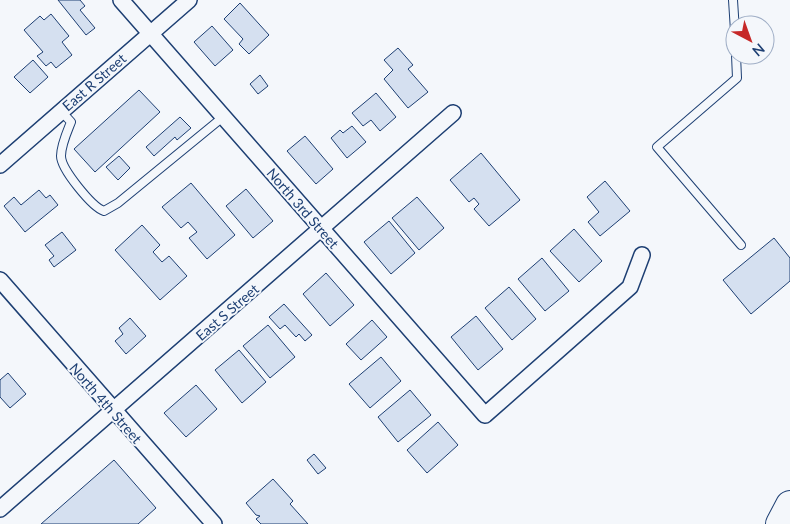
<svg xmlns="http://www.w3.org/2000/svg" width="790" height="524" font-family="Lato,sans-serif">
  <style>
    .building { fill: #d5e0f0; stroke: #1d3f73 }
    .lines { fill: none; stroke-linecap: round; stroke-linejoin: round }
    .lane-casing { stroke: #1d3f73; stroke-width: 10 }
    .street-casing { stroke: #1d3f73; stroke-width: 18 }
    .highway-casing { stroke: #1d3f73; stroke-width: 30 }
    .lane { stroke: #f4f7fb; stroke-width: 8 }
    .street { stroke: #f4f7fb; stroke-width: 15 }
    .highway { stroke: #f4f7fb; stroke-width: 28 }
    .labels { text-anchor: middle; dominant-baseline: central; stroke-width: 4; stroke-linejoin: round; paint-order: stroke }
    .street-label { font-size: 14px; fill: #1d3f73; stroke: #f4f7fb }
  </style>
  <rect width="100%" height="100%" fill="#f4f7fb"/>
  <!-- building -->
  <path class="building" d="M58,0H80L85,6L80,10L95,28L86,35Z
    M240,3L269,35L249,54L239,44L243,39L224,19Z
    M51,14L69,36L62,42L72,55L56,68L51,62L46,66L37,56L43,52L24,30L40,16L44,20Z
    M212,26L233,50L215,66L194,42Z
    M398,48L413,65L408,69L428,92L408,108L384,79L393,70L384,60Z
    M33,60L48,77L30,93L14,77Z
    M260,75L268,86L258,94L250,84Z
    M139,90L160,112L95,172L74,149Z
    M376,93L396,117L380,131L371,120L363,126L352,113Z
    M180,117L191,128L177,140L175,137L154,156L146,147Z
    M352,126L366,142L347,158L331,138L340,130L343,133Z
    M305,136L333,169L316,184L287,151Z
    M481,153L520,200L489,226L474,209L479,204L474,198L469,202L450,180Z
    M119,156L130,168L118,180L106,167Z
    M605,181L630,211L600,236L588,222L599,212L587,197Z
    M191,183L235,235L207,259L189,238L197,232L188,222L181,228L162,207Z
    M246,189L273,221L253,238L226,206Z
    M39,190L46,198L50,195L58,205L25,232L4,206L14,197L21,205Z
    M417,197L444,228L419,250L392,218Z
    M389,221L415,253L391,274L364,242Z
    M142,225L160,245L153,252L162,262L169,256L187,276L160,300L115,250Z
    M574,229L602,261L579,282L550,251Z
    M62,232L76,250L54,267L49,260L54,256L45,245Z
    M774,238L790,258V281L751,314L723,280Z
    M542,258L569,291L545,311L518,279Z
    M326,273L354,305L330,326L303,294Z
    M509,287L536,319L512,340L485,308Z
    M284,304L312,335L305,341L299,334L296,337L285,325L280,329L269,317Z
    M476,316L503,349L478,370L451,337Z
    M130,318L146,336L126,354L115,341L123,334L119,328Z
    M372,320L387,337L361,360L346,344Z
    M268,325L295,357L270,378L243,346Z
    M239,350L266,382L242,403L215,370Z
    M381,357L401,381L370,408L349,384Z
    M8,373L26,394L10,408L0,397V380Z
    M196,385L217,409L186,437L164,413Z
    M410,390L431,415L398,442L378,417Z
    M438,422L458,445L427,473L407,450Z
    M314,454L326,468L318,474L307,460Z
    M114,460L156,508L138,524H41Z
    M273,479L293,501L290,504L308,524H261L256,519L260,516L256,515L246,503Z"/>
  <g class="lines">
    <defs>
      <path id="lane" d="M733,0L735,31
        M736,55L737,78L657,147L741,245
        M61,111L71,122C67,132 61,145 61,156C61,169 92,207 104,211L118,203L223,117"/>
      <path id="street" d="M121,0L485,415L630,287L642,255
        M0,165L189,0
        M0,280L214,524
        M0,509L453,113"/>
      <path id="highway" d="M780,524L790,505"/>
    </defs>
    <!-- lane casing -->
    <use href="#lane" class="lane-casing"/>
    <!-- street casing -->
    <use href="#street" class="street-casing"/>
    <!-- highway casing -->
    <use href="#highway" class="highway-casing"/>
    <!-- lane -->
    <use href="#lane" class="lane"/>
    <!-- street -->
    <use href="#street" class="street"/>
    <!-- highway -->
    <use href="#highway" class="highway"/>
  </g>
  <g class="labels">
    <!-- street labels -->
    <g class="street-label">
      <text transform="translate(94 82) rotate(-41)">East R Street</text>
      <text transform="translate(303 208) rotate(49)">North 3rd Street</text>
      <text transform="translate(227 312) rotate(-41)">East S Street</text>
      <text transform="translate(106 403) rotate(49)">North 4th Street</text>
    </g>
  </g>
  <!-- north arrow -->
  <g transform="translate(750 40) rotate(139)"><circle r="24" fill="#f4f7fb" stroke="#9eadc5"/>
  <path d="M0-4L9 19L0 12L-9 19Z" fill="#c62828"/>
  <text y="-8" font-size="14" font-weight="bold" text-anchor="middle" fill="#1d3f73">N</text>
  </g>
</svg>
